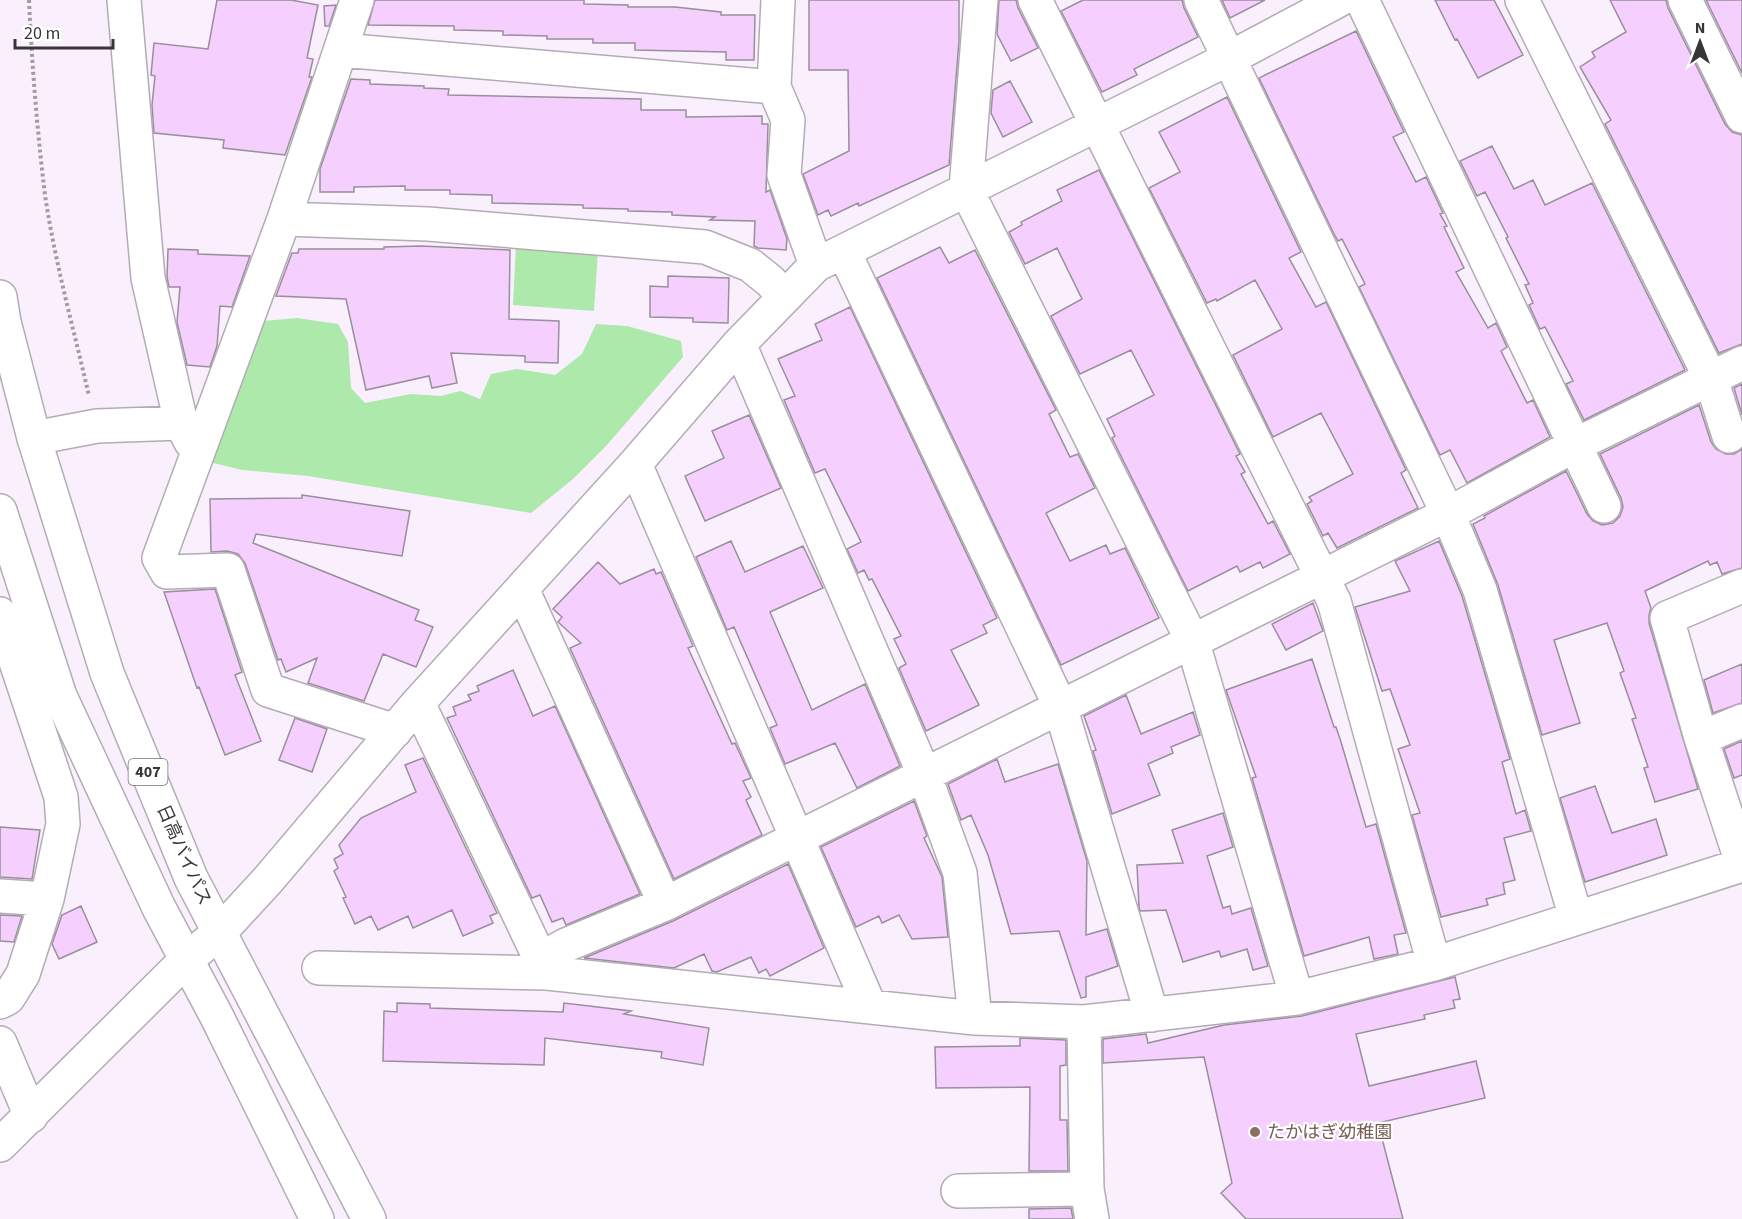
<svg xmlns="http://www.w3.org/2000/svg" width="1742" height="1219" font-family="'Source Sans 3','Noto Sans JP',sans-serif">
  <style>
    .green { fill: #ace9ab }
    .building { fill: #f5d0ff; stroke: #988f9a; stroke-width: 1.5 }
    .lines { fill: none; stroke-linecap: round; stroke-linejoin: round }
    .minor-casing { stroke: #b4abb7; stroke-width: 36 }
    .highway-casing { stroke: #b4abb7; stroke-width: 36 }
    .path { stroke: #a29ba4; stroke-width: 4; stroke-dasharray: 3 3; stroke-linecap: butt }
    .minor { stroke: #fff; stroke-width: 33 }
    .highway { stroke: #fff; stroke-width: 33 }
    .education-dot { fill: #8d6e63; stroke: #fff; stroke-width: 2 }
    .labels { text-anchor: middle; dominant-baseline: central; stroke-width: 4.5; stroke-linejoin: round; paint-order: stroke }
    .shield { fill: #fff; stroke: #747274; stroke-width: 1.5 }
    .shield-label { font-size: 16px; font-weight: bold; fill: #383539 }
    .street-label { font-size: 18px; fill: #383539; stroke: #fff }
    .education-label { font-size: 18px; fill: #785e54; stroke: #fff; text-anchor: start }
  </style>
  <rect width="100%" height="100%" fill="#faf0fd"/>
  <!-- green -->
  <path class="green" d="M516,245L598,251L594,311L513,305Z
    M297,318L338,324L348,342L351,388L365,403L411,394L441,396L460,391L480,399L491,374L517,369L555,375L582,354L596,324L627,326L681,341L683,357L607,445L573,479L531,513L308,476L242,470L213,463C223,413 242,367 264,321Z"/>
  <!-- building -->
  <path class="building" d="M217,0H291L318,5L307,58L313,59L309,77H312L285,155L223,148L224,140L154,133L152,105L155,76L151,75L154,43L208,49Z
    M375,0H584V4L628,5V7H675L721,12V15H755L754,60H726V52L635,50V43H593V39H547V36L503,35V31L454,30V26L368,25Z
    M809,0H959V41L949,165L859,206L858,203L831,216L828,210L818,215L803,174L849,151L848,70H809Z
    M999,0H1016L1018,8L1038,48L1011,61L997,34Z
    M1083,0H1182L1184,8L1198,37L1134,69L1137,75L1102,92L1061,11Z
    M1222,0H1265L1230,18Z
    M1435,0H1494L1523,55L1478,78L1457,39L1455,40Z
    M1610,0H1666L1668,8L1725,124L1732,132L1742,135V344L1719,353L1605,124L1611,120L1580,67L1595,57L1592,52L1626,32Z
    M1706,0H1742V73Z
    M336,5L329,26H325L324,6Z
    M1356,31L1404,132L1393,137L1416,182L1426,177L1443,213L1440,214L1447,226L1444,227L1464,268L1456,272L1488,328L1496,323L1507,347L1501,351L1527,403L1533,400L1550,437L1467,483L1450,450L1440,455L1359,287L1365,284L1342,239L1338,241L1335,236L1259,78Z
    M351,79L370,80V84L424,86V88L449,89L448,95L641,99V110H686V117L762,116V124H768L766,192L770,190L787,239L786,250L758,248L754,246L755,221L710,220L715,217L672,215V212L628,211V209L583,208V205L492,203V195L450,194V190H405V186L354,187V192H320V169Z
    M1010,81L1032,122L1003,137L991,113L993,90Z
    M1227,97L1301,252L1289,258L1316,307L1326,302L1406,470L1401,473L1418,508L1337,548L1328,533L1323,536L1307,504L1312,501L1309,497L1353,474L1321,413L1273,437L1233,355L1282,329L1255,280L1217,301L1216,299L1207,303L1149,188L1180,172L1159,132Z
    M1492,146L1514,189L1533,180L1545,205L1592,183L1685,370L1584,420L1566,384L1573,381L1545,327L1540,329L1529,305L1533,303L1525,285L1529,284L1506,238L1508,237L1485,192L1477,196L1460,161Z
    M1099,170L1240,454L1236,456L1245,472L1241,474L1268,524L1273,521L1290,554L1263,568L1260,562L1240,572L1237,566L1188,591L1112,438L1115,436L1107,419L1154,395L1131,350L1080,374L1051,316L1082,299L1057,248L1025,264L1009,232L1022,225L1021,222L1062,201L1057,190Z
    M421,246L510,250L509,319L559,321L558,363L525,362V356L451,353L457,383L432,388L429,376L366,390L346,299L276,296L292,253H298L299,249H384V247Z
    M940,247L949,263L975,250L1056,410L1049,414L1070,457L1078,454L1095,488L1046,513L1070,561L1106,545L1110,554L1125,548L1159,618L1061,665L877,278Z
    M168,249L198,250V254L250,256L232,307L220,306L217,346L210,367L187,365L177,322L180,287H169L167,277Z
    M668,276L729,278L728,323L693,322V318L650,317V286L668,287Z
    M850,307L997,618L983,625L987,633L951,650L979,705L926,731L899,668L906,664L894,639L901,636L872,579L869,580L864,570L858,573L847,549L861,542L825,469L815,473L784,400L795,396L778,359L822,340L815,324Z
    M1742,384V415L1734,388Z
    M1699,405L1711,442L1716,449L1726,454H1734L1742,449V568L1722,574L1717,562L1710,565L1708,561L1645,591L1651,608L1649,615V623L1698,789L1655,802L1644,768L1648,767L1632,719L1636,718L1620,673L1624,671L1607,623L1554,640L1580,723L1542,735L1498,585L1473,524L1485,518L1484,516L1566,471L1587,514L1593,521L1602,525L1613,523L1620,516L1623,507L1621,498L1600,454Z
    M749,415L781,488L705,521L685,476L724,458L712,431Z
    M302,495L410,511L402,556L256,534L253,543L419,610L415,620L433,627L416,667L383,654L364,701L308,683L317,658L286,672L281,659L278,660L245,563L238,554L227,551L211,552L210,499L302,498Z
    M731,541L745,572L803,546L823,588L770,612L812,710L865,684L900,766L857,788L835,743L785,764L770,728L777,725L734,627L727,630L696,557Z
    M1439,541L1462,596L1510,759L1502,762L1516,814L1525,810L1531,831L1504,838L1515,880L1503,883L1505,894L1486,899L1488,905L1441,917L1412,815L1420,813L1398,749L1410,745L1390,689L1382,691L1355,607L1410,591L1395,561Z
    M598,562L620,584L654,569L656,574L661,572L693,646L688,648L732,744L735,743L751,778L743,781L751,797L746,800L762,835L674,879L570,648L581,643L558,622L562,617L553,609Z
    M215,589L242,672L235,675L261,741L225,755L199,687L197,688L164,592Z
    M1313,603L1323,631L1286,650L1272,624Z
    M1312,659L1334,727H1336L1341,742L1366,827L1376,824L1406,933L1394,935L1398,954L1374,959L1369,937L1304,956L1252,778L1256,777L1226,690Z
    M1742,664V703L1713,713L1704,680Z
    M513,670L533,716L555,706L640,894L566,925L563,918L552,922L540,895L532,898L447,718L456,715L453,707L471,700L468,695L479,691L477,686Z
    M1126,695L1141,734L1193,712L1200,735L1171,747L1173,753L1148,764L1160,795L1112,814L1093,751L1096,750L1084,716Z
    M295,718L327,729L312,772L279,760Z
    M1742,741V775L1734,778L1724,749Z
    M423,758L497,913L490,916L493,923L463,936L452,910L413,928L408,916L378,930L371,916L355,924L343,898L346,897L334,871L338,868L334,859L343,854L339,845L361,818L416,792L405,765Z
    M997,759L1005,782L1058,764L1087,861L1086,935L1107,929L1118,966L1086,977V997L1081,998L1059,931L1011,934L988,855L971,815L961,820L948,784Z
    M1595,786L1612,833L1656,819L1667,855L1585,882L1560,798Z
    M914,801L927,836L924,838L942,877L948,937L912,939L899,915L882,923L879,916L856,927L821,847Z
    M1223,813L1233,847L1207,856L1223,908L1230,906L1232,914L1251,908L1268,966L1253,970L1247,949L1221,957L1219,951L1183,962L1166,910L1140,911L1139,907L1137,865L1183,863L1172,830Z
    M0,827L40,830L32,879L0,877Z
    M788,864L824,948L770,976L766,969L759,973L751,957L717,972L712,971L704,954L674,968L584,958L673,921Z
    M81,906L97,942L59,959L52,944L62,915Z
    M0,915L22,916L14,942L0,941Z
    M1455,977L1460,999L1453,1000L1455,1008L1424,1015L1425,1019L1356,1034L1369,1086L1476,1061L1485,1098L1378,1123L1403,1219H1246L1221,1193L1232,1183L1204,1057L1103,1063V1039L1146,1034L1148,1043L1224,1025L1302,1016Z
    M397,1003L430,1004V1008L563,1012L564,1003L631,1011L624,1014L709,1028L703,1065L661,1058L662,1052L545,1038L544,1065L383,1061L384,1011L397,1012Z
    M1020,1038L1066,1040V1065L1060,1066V1120H1067L1068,1171H1029L1030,1087L936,1088L935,1047L1013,1046H1020Z
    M1071,1208L1073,1219H1029V1209Z"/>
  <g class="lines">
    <defs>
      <path id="minor" d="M124,0L148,278L181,423
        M357,0L284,219L159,558L167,572L228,570L268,690L395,731
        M778,0L774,87L788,120L784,175L816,265
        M981,0L966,189L1192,640L1297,998
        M1035,0L1334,601L1434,964
        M1201,0L1448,514L1480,590L1576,918
        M1362,0L1604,506
        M1522,0L1711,379L1729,436
        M1685,0L1742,116
        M341,50L774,87
        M284,219L428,224L705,247L750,265L770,281L784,296
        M844,252L1060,706L1152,1015
        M739,344L924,774L960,873L975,1018
        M34,438L97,426L181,423L191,442
        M635,464L870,1007
        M1742,586L1667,618L1701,738L1742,863
        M522,589L665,904
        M0,614L61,797L63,824L47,899L23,974L8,998L0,1002
        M418,703L547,973
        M1701,738L1742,721
        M0,896L47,899
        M539,960L566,945L665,904L1448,514L1575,445L1742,363
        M319,968L547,973L975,1018L1084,1022L1297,998L1434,964L1742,865
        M1084,1022L1087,1189L1092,1219
        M0,1043L31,1116
        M0,1145L186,960L220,932L267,881L418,703L635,464L739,344L816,265L1230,58L1339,0
        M958,1191L1087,1189"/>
      <path id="highway" d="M0,297L4,322L34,438L107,673L191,878L369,1219
        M0,511L60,696L159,908L216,1015L317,1219"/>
    </defs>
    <!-- minor casing -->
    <use href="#minor" class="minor-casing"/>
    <!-- highway casing -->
    <use href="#highway" class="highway-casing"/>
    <!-- path -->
    <path class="path" d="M29,0C32,65 37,130 45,195C55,263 74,330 89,396"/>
    <!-- minor -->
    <use href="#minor" class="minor"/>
    <!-- highway -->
    <use href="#highway" class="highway"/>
  </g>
  <!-- markers -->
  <circle class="education-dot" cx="1255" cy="1132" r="6"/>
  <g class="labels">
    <!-- shield labels -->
    <rect class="shield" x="128.5" y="759" width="39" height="26" rx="4.5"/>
    <g class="shield-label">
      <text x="148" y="772">407</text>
    </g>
    <!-- street labels -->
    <g class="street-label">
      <text transform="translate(184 855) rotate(66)">日高バイパス</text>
    </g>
    <!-- education labels -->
    <g class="education-label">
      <text x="1267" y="1132">たかはぎ幼稚園</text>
    </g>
  </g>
  <!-- north arrow -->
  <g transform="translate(1700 42)" stroke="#ffffff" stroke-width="4.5" paint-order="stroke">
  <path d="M0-4.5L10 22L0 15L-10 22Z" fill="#383539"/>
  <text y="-9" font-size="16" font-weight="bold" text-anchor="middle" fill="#383539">N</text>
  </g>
  <!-- scale -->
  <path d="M15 39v9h98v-9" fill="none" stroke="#383539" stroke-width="3"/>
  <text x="24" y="39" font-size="18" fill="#383539" stroke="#ffffff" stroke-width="4.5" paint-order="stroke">20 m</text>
</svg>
